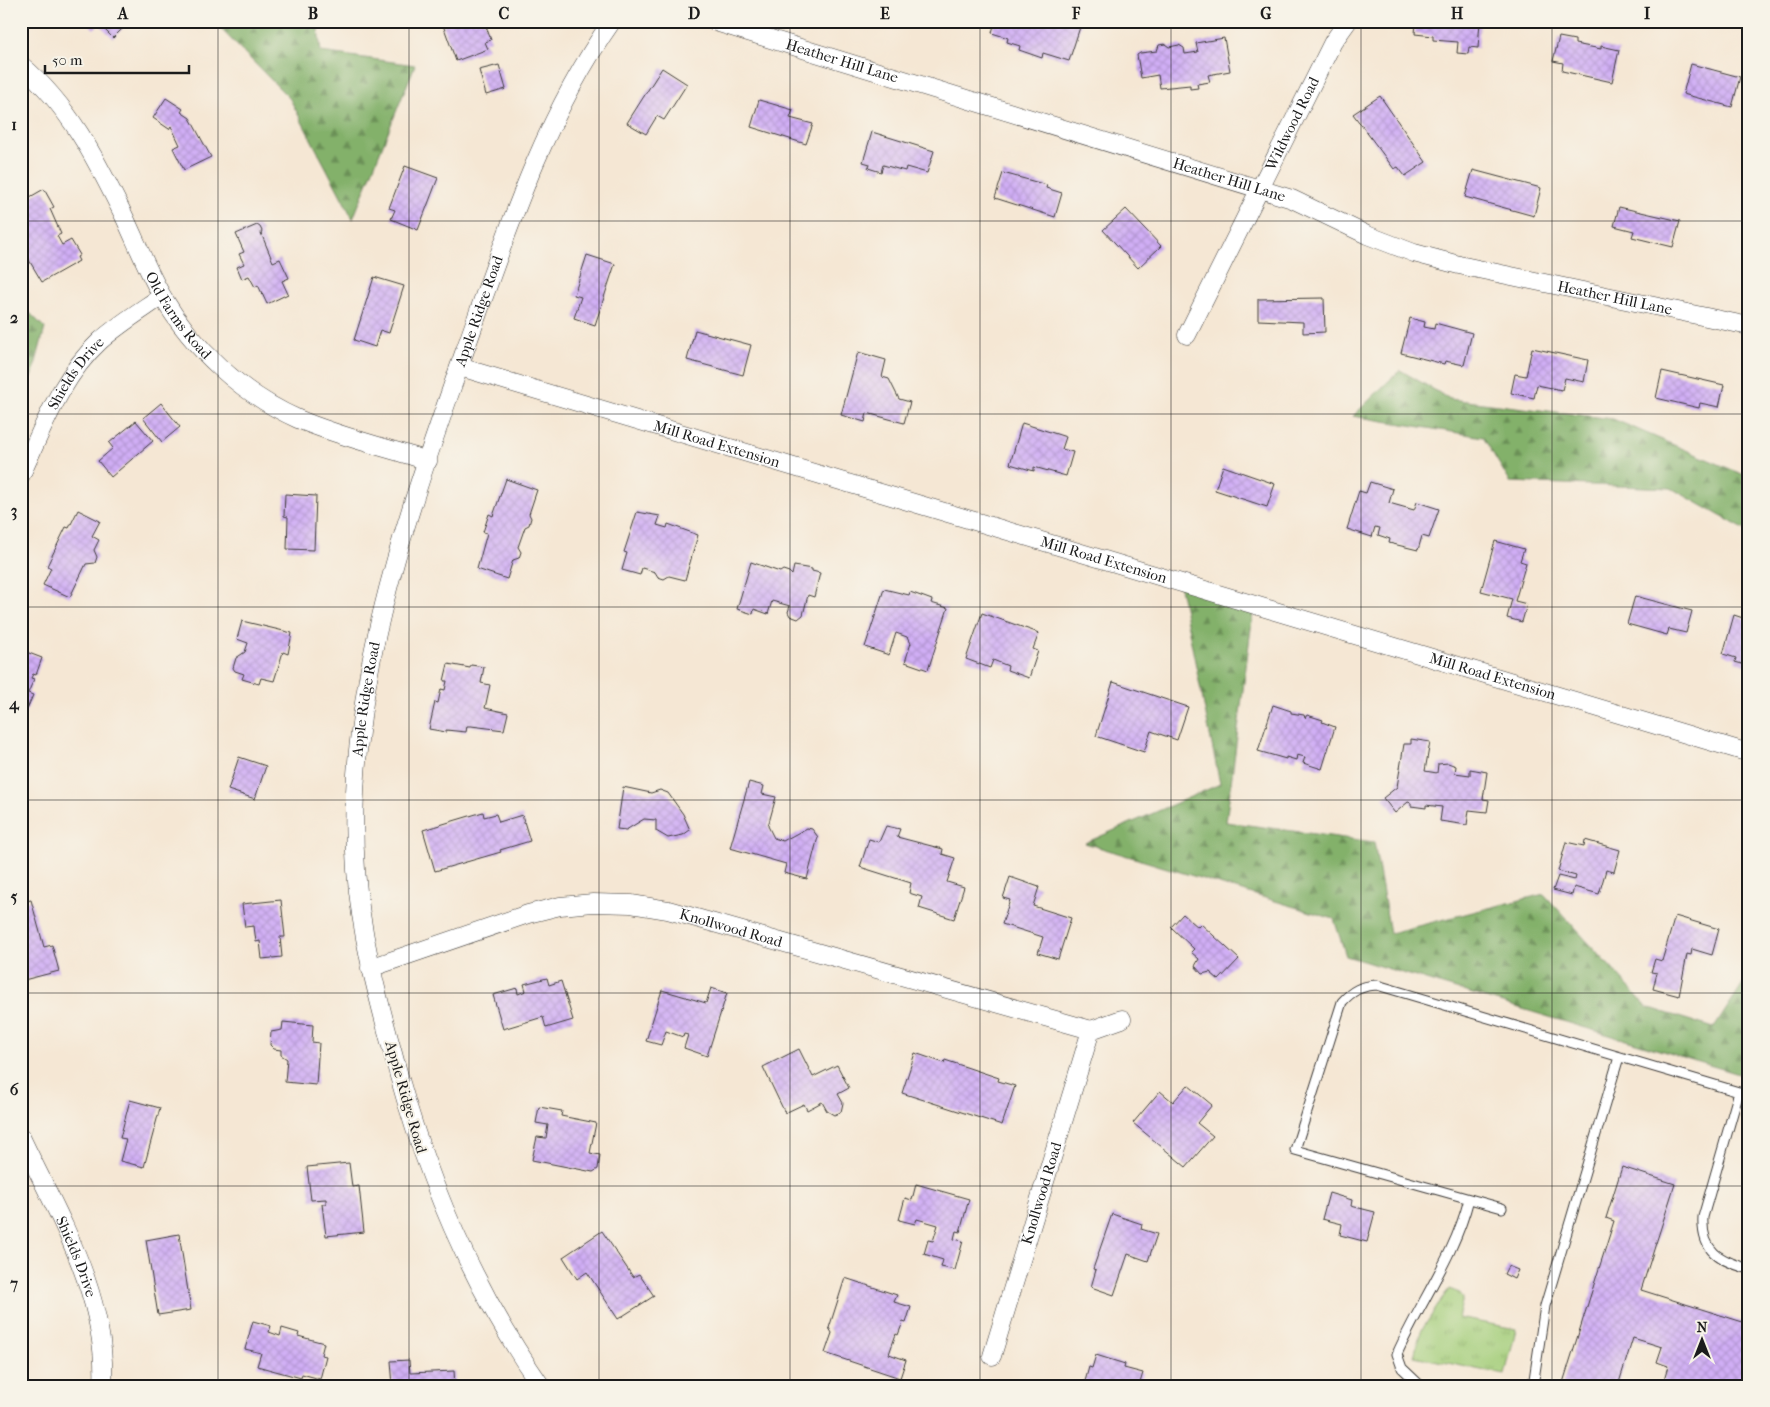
<svg xmlns="http://www.w3.org/2000/svg" width="1770" height="1407" font-family="'IM FELL French Canon',serif">
  <style>
    .forest { fill: url(#forest-firs); stroke: #506643 }
    .park { fill: url(#park-tufts); stroke: #60754b }
    .building { fill: url(#building-cross-hatch) }
    .lines { fill: none; stroke-linecap: round; stroke-linejoin: round }
    .service-casing { stroke: #3d3a38; stroke-width: 11 }
    .minor-casing { stroke: #3d3a38; stroke-width: 19 }
    .service { stroke: #fff; stroke-width: 9 }
    .minor { stroke: #fff; stroke-width: 18 }
    .grid { fill: none; stroke: #1c1c1c; stroke-width: 1; stroke-opacity: 0.55 }
    .labels { text-anchor: middle; dominant-baseline: central; stroke-width: 4; stroke-linejoin: round; paint-order: stroke }
    .street-label { font-size: 15px; fill: #1c1c1c; stroke: #f7f3e8 }
    .neatline { fill: none; stroke: #1c1c1c; stroke-width: 2 }
    .grid-label { font-size: 16px; text-anchor: middle; font-weight: bold; fill: #1c1c1c }
  </style>
  <defs>
    <pattern id="forest-firs" width="22" height="20" patternUnits="userSpaceOnUse" patternTransform="scale(1.25)"><rect width="22" height="20" fill="#83b16a"/><path d="M5 1l3.5 6h-7zM16 11l3.5 6h-7z" fill="#6a8f56"/></pattern>
    <pattern id="park-tufts" width="24" height="20" patternUnits="userSpaceOnUse" patternTransform="scale(1.25)"><rect width="24" height="20" fill="#a4ce7a"/><path d="M3 7l-1-3M5 7V3M7 7l1-3M15 17l-1-3M17 17v-4M19 17l1-3" fill="none" stroke="#8db069"/></pattern>
    <pattern id="building-cross-hatch" width="8" height="8" patternUnits="userSpaceOnUse" patternTransform="scale(1.25)"><rect width="8" height="8" fill="#d0aef5"/><path d="M0 0l8 8M0 8l8-8" fill="none" stroke="#b295d1"/></pattern>
  </defs>
  <rect width="100%" height="100%" fill="#f7f3e8"/>
  <filter id="ink" filterUnits="userSpaceOnUse"><feTurbulence type="fractalNoise" baseFrequency=".02" numOctaves="2"/><feDisplacementMap in="SourceGraphic" scale="10" xChannelSelector="R" yChannelSelector="G"/><feConvolveMatrix kernelMatrix="1 2 1 2 8 2 1 2 1" color-interpolation-filters="sRGB"/></filter>
  <filter id="wash" filterUnits="userSpaceOnUse"><feTurbulence type="fractalNoise" baseFrequency=".0096" numOctaves="4" result="noise"/><feDisplacementMap in="SourceGraphic" scale="20" xChannelSelector="R" yChannelSelector="G"/><feGaussianBlur stdDeviation="1.12" result="paint"/><feColorMatrix in="noise" values="0 0 0 0 0 0 0 0 0 0 0 0 0 0 0 0 0 1.4 0 .05"/><feComposite in="paint" operator="in"/></filter>
  <g filter="url(#wash)">
    <rect width="100%" height="100%" fill="#f5e7d4"/>
    <!-- forest -->
    <path class="forest" d="M213,21H317L321,52L415,65L353,219L290,99Z
      M21,304L45,328L32,377L21,375Z
      M1400,370L1450,399L1613,419L1749,477V532L1671,488L1510,482L1483,437L1353,416Z
      M1179,583L1254,605L1226,822L1374,842L1390,933L1544,894L1647,1007L1714,1028L1749,974V1077L1346,956L1334,919L1085,843L1220,784Z"/>
    <!-- park -->
    <path class="park" d="M1449,1289L1460,1293L1463,1298L1458,1318L1516,1329L1505,1375L1414,1356L1421,1331Z"/>
    <g id="blocks">
      <!-- building -->
      <path class="building" d="M86,21H123L126,25L113,38L99,24L94,29Z
        M453,21H484L491,40L485,42L488,49L456,61L443,25Z
        M995,21H1082L1069,61L1043,53L1042,58L1019,50L1020,46L1007,42L1008,38L992,33Z
        M1416,21H1480L1478,48L1469,47L1468,54L1457,53L1458,42L1433,40V36L1415,34Z
        M1559,37L1575,40V44L1601,49V46L1619,50L1612,82L1562,71L1563,63L1553,61Z
        M1224,38L1230,71L1208,75L1210,82L1197,84L1198,88L1190,89V85L1160,88L1158,75L1141,78L1137,55L1140,53L1157,51L1159,45L1165,44L1169,47L1179,45L1184,48L1185,54L1198,52L1196,43Z
        M1691,64L1740,77L1732,107L1683,94Z
        M499,65L506,89L486,95L479,70Z
        M662,68L687,84L664,120L657,116L646,134L627,123Z
        M1380,96L1426,162L1405,176L1398,167L1394,169L1353,114Z
        M166,98L183,109L181,112L190,118L211,157L184,170L173,148L180,145L171,126L169,129L153,118Z
        M759,100L793,110L790,118L813,124L806,144L751,127Z
        M872,132L934,151L927,173L906,167L905,171L883,165L881,172L868,168L870,164L863,162Z
        M405,166L438,178L418,230L391,219L395,210L389,208Z
        M1473,170L1541,188L1534,216L1465,197Z
        M1003,173L1047,185L1046,188L1062,193L1055,217L995,198Z
        M44,189L54,207L50,209L61,234L57,236L62,245L71,240L80,255L77,257L79,261L42,282L23,250L21,251V198L29,194L30,197Z
        M1619,207L1680,221L1673,247L1632,237L1634,231L1614,226Z
        M1126,209L1161,246L1138,268L1103,230Z
        M257,225L260,227L262,231L261,233L273,262L280,259L289,278L282,281L288,294L267,304L258,285L255,287L249,276L242,279L237,267L244,264L239,254L244,252L236,234Z
        M587,255L615,264L595,325L574,318L581,297L574,295Z
        M374,277L404,286L389,333L380,330L375,347L354,340Z
        M1324,298L1325,332L1303,333V322L1258,320V299Z
        M1410,318L1425,322L1424,327L1434,329L1435,323L1472,333L1464,365L1445,361L1444,364L1401,353Z
        M695,330L751,345L743,375L687,360Z
        M1532,348L1588,360L1584,382L1565,378L1562,390L1537,385L1534,398L1511,393L1515,374L1526,376Z
        M858,352L886,360L882,377L889,379L899,399L910,402L904,423L867,413L865,422L841,415Z
        M1662,371L1724,385L1719,407L1700,403L1699,408L1656,398Z
        M161,403L180,427L162,442L143,418Z
        M136,421L153,441L111,477L98,461L113,448L109,443Z
        M1022,423L1066,437L1062,449L1073,452L1066,476L1034,467V471L1010,464Z
        M1223,466L1275,484L1267,507L1215,490Z
        M506,479L537,490L529,514L531,518L529,525L525,527L518,547L521,552L519,558L513,560L507,579L477,569L487,533L483,532L489,514L493,516Z
        M1370,482L1393,489L1389,503L1414,510L1417,502L1439,509L1429,538L1422,536L1418,550L1389,543L1390,539L1378,535L1380,528L1375,527L1372,537L1347,529L1359,491L1366,493Z
        M285,494L316,496L314,550L287,549L288,517L284,516Z
        M78,510L100,521L92,536L99,540L94,550L97,557L95,563L86,564L70,597L43,585L51,568L47,566L66,527L69,528Z
        M637,512L660,516L657,525L667,528L668,524L698,535L685,580L669,576L664,579L658,577L655,572L642,568L640,575L622,570L627,553L624,552Z
        M1495,541L1524,549L1520,561L1526,563L1515,601L1527,604L1522,622L1507,618L1512,599L1481,591Z
        M751,562L780,572L783,570L789,572L792,575L794,566L812,569V571L820,573L814,597L808,595L803,615L798,619L790,616L788,612L790,606L772,601L768,614L754,609L753,614L737,609Z
        M884,589L909,595L910,592L932,600L931,603L948,608L928,670L905,662L911,643L907,637L896,633L889,655L865,647Z
        M1635,596L1692,611L1686,633L1669,629L1667,635L1627,624Z
        M982,613L1039,633L1033,649L1038,651L1029,678L1007,670L1008,666L993,660L990,668L966,659Z
        M1734,615L1749,620V666L1735,662L1736,658L1723,654Z
        M242,621L292,633L288,654L283,652L274,681L261,678L259,684L242,679L244,674L235,671L233,668L236,658L245,652L248,643L237,639Z
        M21,650L42,658L36,675L33,674L31,678L34,679L28,693L33,695L21,723Z
        M448,664L470,668L471,665L484,667L481,683L490,685L485,708L508,713L504,730L471,726H467L466,732L446,730V732L429,729L435,702L438,703L441,689L445,690L447,681H444Z
        M1113,682L1188,707L1177,740L1151,731L1144,752L1096,736Z
        M1273,705L1291,711V713L1304,715L1305,718L1307,715L1323,720L1322,722L1335,727L1322,769L1303,763L1305,757L1297,755L1296,760L1286,757V759L1258,751Z
        M1411,739L1430,742L1425,771L1437,773L1438,764L1448,763L1456,766L1455,773L1470,775V769L1487,772L1483,799L1489,800L1487,812L1469,810L1467,825L1440,821L1442,807L1426,805V808L1411,806V803L1408,802L1395,813L1383,798L1397,787L1404,744H1411Z
        M239,757L266,766L255,799L228,790Z
        M749,782L764,786L762,794L776,797L768,826L774,838L783,841L807,828L812,829L818,837L807,879L784,873L786,864L730,848Z
        M623,787L651,793L660,790L668,793L683,814L690,830L683,835L668,838L656,831V820L644,819L626,830L617,829Z
        M483,812L484,817L496,814L499,822L522,815L530,841L500,850L501,852L435,871L423,830Z
        M886,826L900,829L897,837L943,849L942,854L955,858L947,882L964,887L954,919L919,908L922,897L909,893L911,883L860,867L869,839L879,842Z
        M1585,840L1620,850L1614,872L1606,870L1599,894L1574,887L1572,895L1553,890L1558,876L1575,880L1576,876L1558,871L1566,842L1584,846Z
        M1010,877L1039,887L1033,906L1071,918L1058,959L1038,953L1043,937L1002,924L1010,900L1003,898Z
        M31,900L44,947L52,945L59,971L24,980L21,969V902Z
        M281,900L285,937H280L282,957L262,959L260,941L256,942L254,926L245,927L242,904Z
        M1183,914L1198,927L1201,924L1239,959L1219,980L1210,972L1202,974L1195,966L1199,959L1191,952L1194,949L1171,927Z
        M1675,916L1719,929L1712,955L1692,949L1691,955L1687,954L1679,996L1653,989L1657,973L1651,972L1655,959L1662,961Z
        M547,978L549,985L561,981L573,1020L546,1028L543,1017L503,1029L493,995L517,988L518,994L526,991L524,984Z
        M711,988L727,993L707,1056L684,1048L688,1035L684,1034L683,1037L666,1031L661,1045L646,1041L662,990L706,1003Z
        M283,1022L313,1025L312,1042L319,1043L316,1085L285,1082L287,1059L281,1055V1050L274,1049L270,1045L271,1032L282,1030Z
        M799,1049L813,1077L837,1065L849,1088L838,1094L843,1103L841,1112L834,1115L827,1111L822,1102L807,1110L804,1104L785,1113L763,1067Z
        M915,1053L944,1063L945,1060L999,1078L998,1081L1015,1086L1002,1125L902,1093Z
        M1188,1085L1212,1105L1197,1123L1213,1136L1186,1167L1133,1123L1160,1091L1173,1102Z
        M130,1100L160,1108L144,1167L120,1161L126,1139L120,1138Z
        M539,1107L562,1111L561,1116L596,1123L590,1153L600,1155L598,1169L593,1172L532,1160L537,1137L546,1138L548,1125L536,1123Z
        M349,1163L352,1187L359,1186L364,1232L326,1236L322,1204H326V1199L311,1200L307,1167Z
        M1622,1167L1675,1184L1641,1290L1749,1324V1386H1662L1668,1366L1657,1362L1662,1347L1633,1338L1618,1386H1562L1614,1221L1606,1218Z
        M916,1184L969,1199L960,1232L956,1231L954,1239L963,1241L955,1270L941,1267L943,1260L924,1254L928,1240L933,1241L938,1225L917,1219L915,1224L899,1220L905,1198L912,1200Z
        M1329,1193L1352,1200L1351,1206L1375,1212L1367,1242L1340,1235L1342,1224L1322,1219Z
        M1112,1214L1142,1224L1141,1229L1157,1234L1148,1261L1128,1254L1114,1295L1091,1287L1096,1270L1093,1269Z
        M602,1231L633,1277L639,1274L654,1296L618,1319L587,1272L577,1279L563,1257Z
        M179,1234L191,1310L158,1315L146,1240Z
        M1508,1266L1518,1270L1514,1279L1504,1274Z
        M845,1278L897,1295L894,1302L911,1307L906,1323L903,1322L898,1335L896,1334L889,1354L906,1360L900,1378L825,1353L832,1333L829,1328Z
        M253,1321L271,1326L269,1332L280,1336L282,1328L299,1333L298,1336L324,1343L321,1355L326,1356L320,1379L302,1374L301,1378L257,1366L261,1353L245,1349Z
        M1096,1355L1125,1364L1124,1368L1143,1373L1139,1386L1084,1385L1089,1367L1092,1368Z
        M409,1360L410,1373L454,1371L455,1386H393L391,1361Z"/>
    </g>
  </g>
  <g filter="url(#ink)">
    <use href="#blocks" fill-opacity="0" stroke="#3d3a38" stroke-width="1"/>
    <g class="lines">
      <defs>
        <path id="service" d="M1739,1092L1703,1217C1701,1252 1719,1260 1749,1269
          M1502,1208L1295,1150L1342,1002C1353,990 1361,986 1377,985L1749,1095
          M1421,1386L1402,1368L1397,1354C1420,1302 1455,1255 1469,1199
          M1533,1386L1545,1306L1619,1057"/>
        <g id="minor">
          <path id="s1" d="M712,21L1292,199L1367,235L1414,253L1459,265L1749,326"/>
          <path id="s2" d="M21,65C69,105 96,159 123,214C136,241 147,270 162,296C193,349 242,394 298,419C340,437 385,447 428,461"/>
          <path id="s3" d="M1187,335L1333,42L1348,21"/>
          <path id="s4" d="M460,367L1749,753"/>
          <path id="s5" d="M21,475C43,428 61,377 100,341C119,324 142,310 162,296"/>
          <path id="s6" d="M370,968L528,914L560,906L593,903L631,904L668,910L1091,1030"/>
          <path id="s7" d="M21,1137C58,1216 108,1296 103,1386"/>
          <path id="s8" d="M992,1356L1091,1030L1122,1019"/>
          <path id="s9" d="M541,1386C475,1291 430,1188 399,1076C381,1008 361,941 356,870C343,692 406,518 464,353C505,238 542,121 612,21"/>
        </g>
      </defs>
      <!-- service casing -->
      <use href="#service" class="service-casing"/>
      <!-- minor casing -->
      <use href="#minor" class="minor-casing"/>
      <!-- service -->
      <use href="#service" class="service"/>
      <!-- minor -->
      <use href="#minor" class="minor"/>
    </g>
  </g>
  <!-- grid -->
  <path class="grid" d="M218,21V1386M409,21V1386M599,21V1386M790,21V1386M980,21V1386M1171,21V1386M1361,21V1386M1552,21V1386M21,221H1749M21,414H1749M21,607H1749M21,800H1749M21,993H1749M21,1186H1749"/>
  <g class="labels">
    <!-- street labels -->
    <g class="street-label">
      <text stroke="none"><textPath href="#s1" startOffset="136">Heather Hill Lane</textPath></text>
      <text stroke="none"><textPath href="#s3" startOffset="236">Wildwood Road</textPath></text>
      <text stroke="none"><textPath href="#s1" startOffset="541">Heather Hill Lane</textPath></text>
      <text stroke="none"><textPath href="#s1" startOffset="946">Heather Hill Lane</textPath></text>
      <text stroke="none"><textPath href="#s9" startOffset="1130">Apple Ridge Road</textPath></text>
      <text stroke="none"><textPath href="#s2" startOffset="298">Old Farms Road</textPath></text>
      <text stroke="none"><textPath href="#s5" startOffset="116">Shields Drive</textPath></text>
      <text stroke="none"><textPath href="#s4" startOffset="268">Mill Road Extension</textPath></text>
      <text stroke="none"><textPath href="#s4" startOffset="672">Mill Road Extension</textPath></text>
      <text stroke="none"><textPath href="#s4" startOffset="1078">Mill Road Extension</textPath></text>
      <text stroke="none"><textPath href="#s9" startOffset="725">Apple Ridge Road</textPath></text>
      <text stroke="none"><textPath href="#s6" startOffset="374">Knollwood Road</textPath></text>
      <text transform="translate(406 1097) rotate(74)">Apple Ridge Road</text>
      <text stroke="none"><textPath href="#s8" startOffset="170">Knollwood Road</textPath></text>
      <text stroke="none"><textPath href="#s7" startOffset="132">Shields Drive</textPath></text>
    </g>
  </g>
  <!-- margin -->
  <rect width="1770" height="1407" fill="none" stroke="#f7f3e8" stroke-width="55"/>
  <!-- north arrow -->
  <g transform="translate(1702 1340)" stroke="#f7f3e8" stroke-width="4" paint-order="stroke">
  <path d="M0-4L9 19L0 12L-9 19Z" fill="#1c1c1c"/>
  <text y="-8" font-size="14" font-weight="bold" text-anchor="middle" fill="#1c1c1c">N</text>
  </g>
  <!-- scale -->
  <path d="M45 65v8h144v-8" fill="none" stroke="#1c1c1c" stroke-width="2.5"/>
  <text x="52" y="65" font-size="15" fill="#1c1c1c" stroke="#f7f3e8" stroke-width="4" paint-order="stroke">50 m</text>
  <rect x="28" y="28" width="1714" height="1352" class="neatline"/>
  <g class="grid-label">
    <text x="123" y="19">A</text>
    <text x="313" y="19">B</text>
    <text x="504" y="19">C</text>
    <text x="694" y="19">D</text>
    <text x="885" y="19">E</text>
    <text x="1076" y="19">F</text>
    <text x="1266" y="19">G</text>
    <text x="1457" y="19">H</text>
    <text x="1647" y="19">I</text>
    <text x="14" y="130">1</text>
    <text x="14" y="323">2</text>
    <text x="14" y="516">3</text>
    <text x="14" y="709">4</text>
    <text x="14" y="902">5</text>
    <text x="14" y="1095">6</text>
    <text x="14" y="1289">7</text>
  </g>
</svg>
